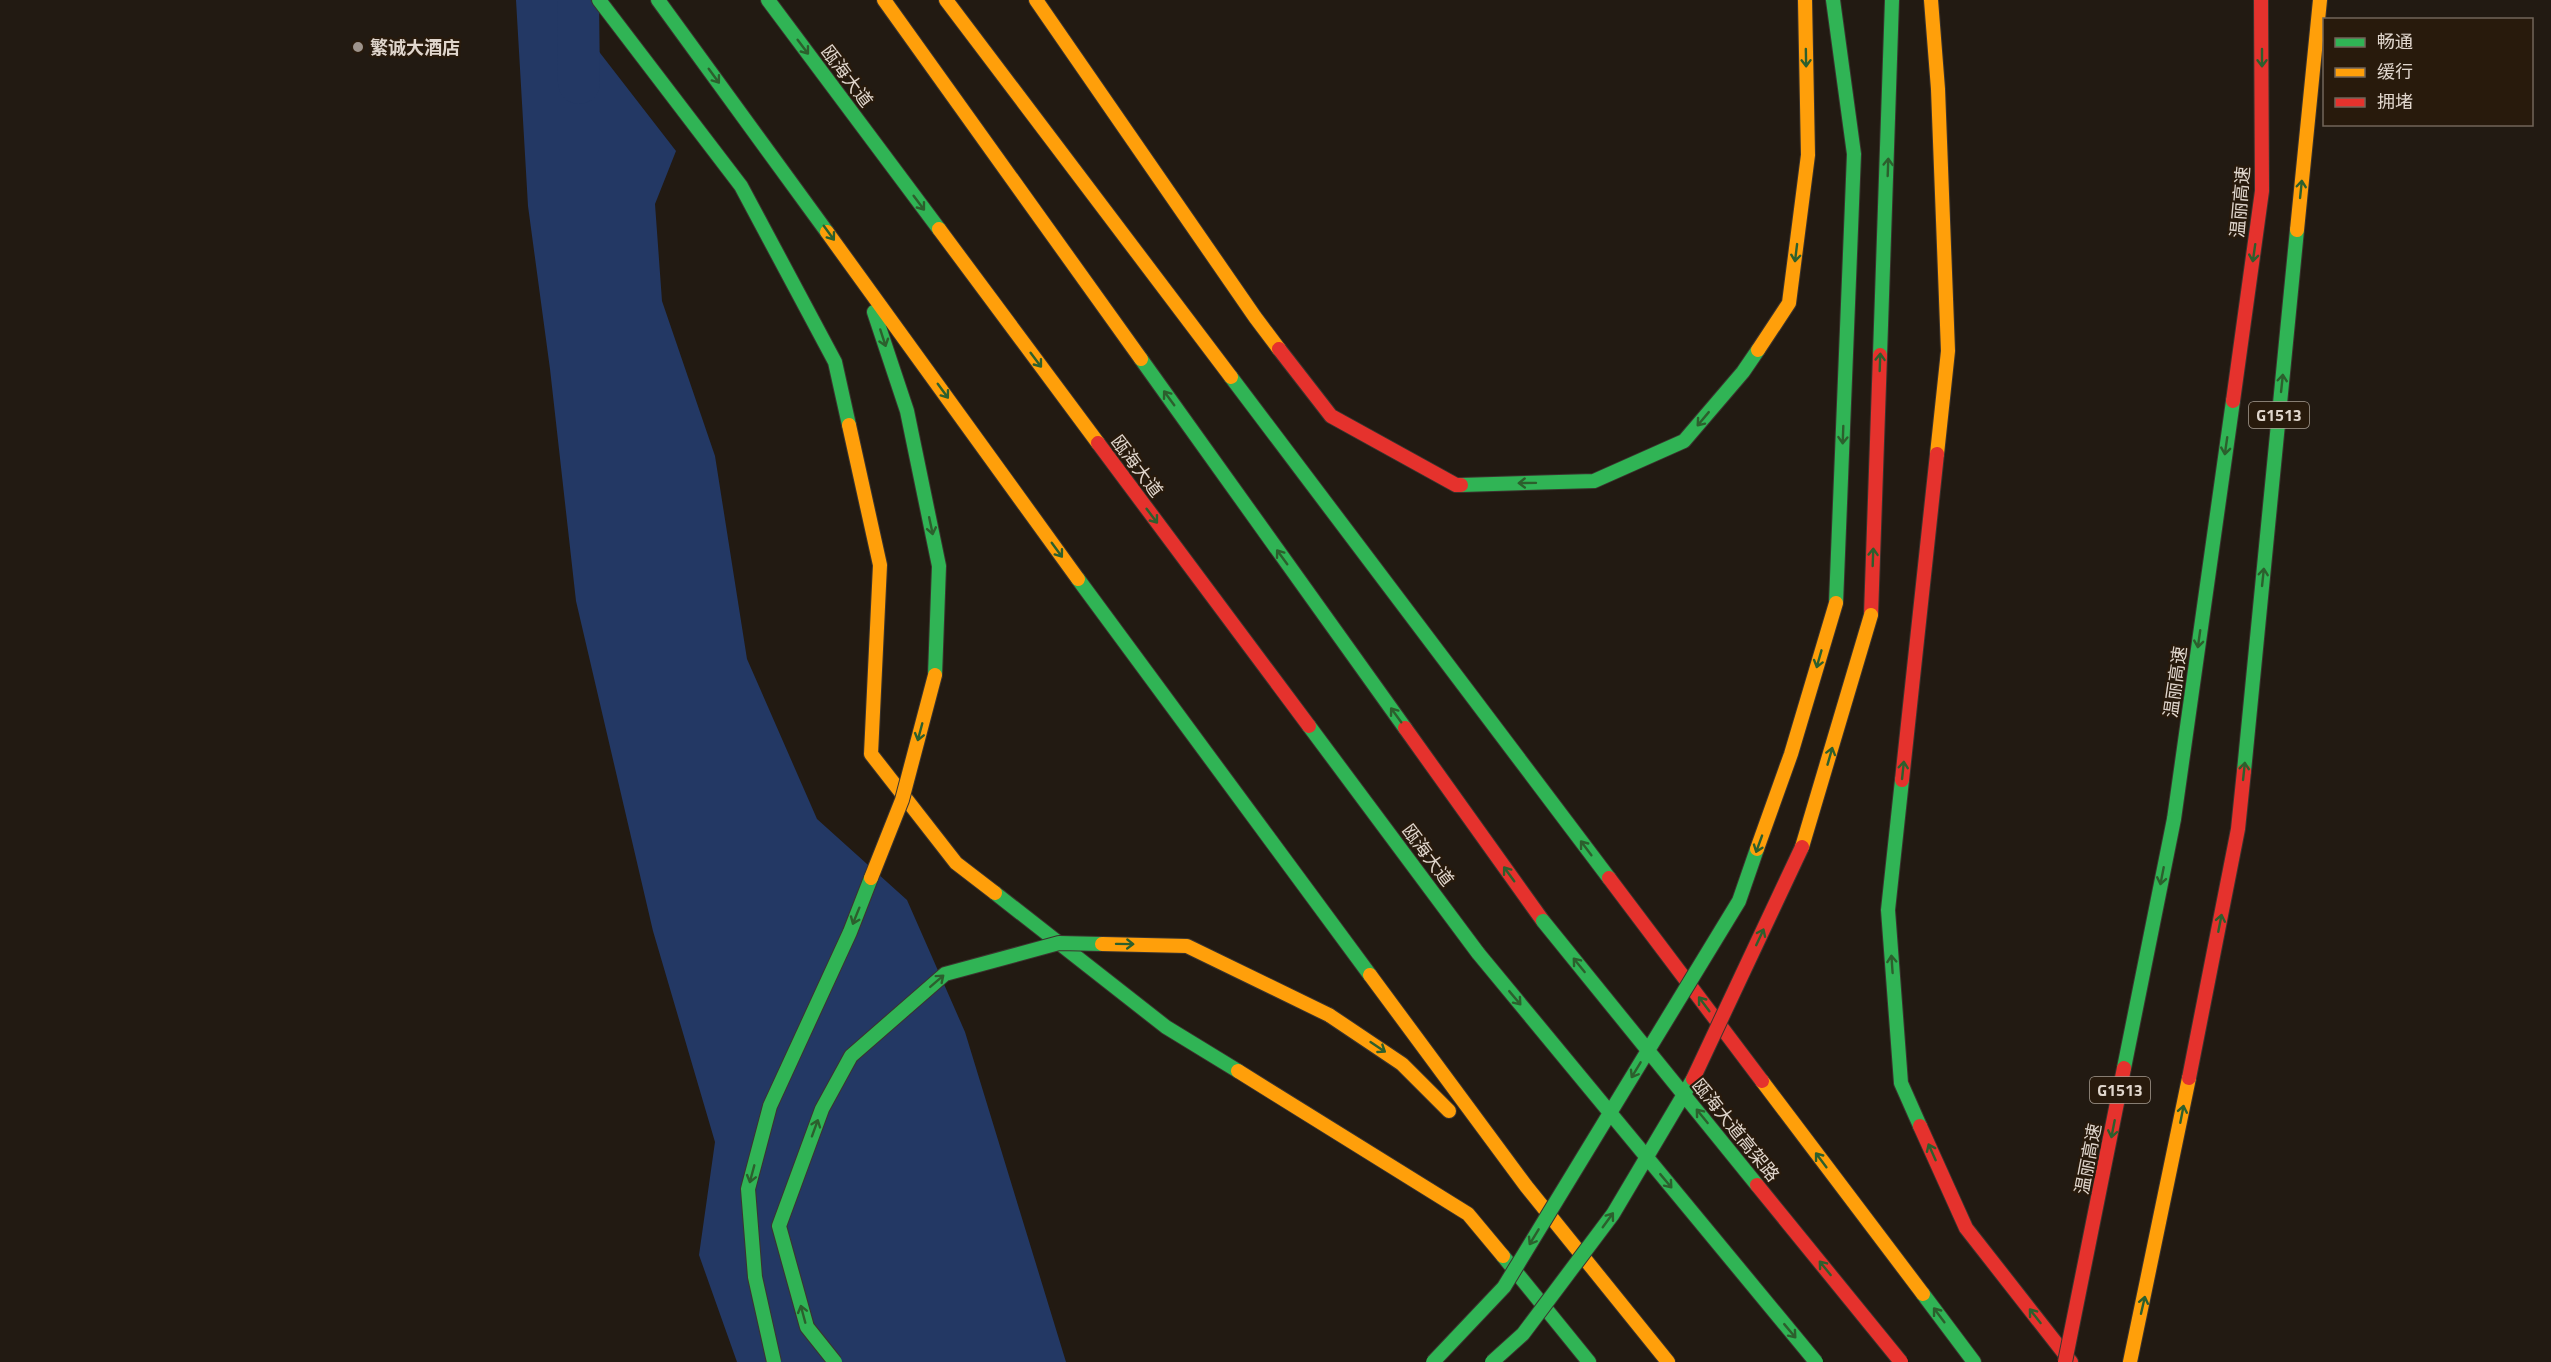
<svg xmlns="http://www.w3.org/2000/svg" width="2551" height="1362" font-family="'Titillium Web','Noto Sans SC',sans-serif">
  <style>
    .water { fill: #233864 }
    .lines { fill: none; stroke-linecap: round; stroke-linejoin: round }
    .canal { stroke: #233864; stroke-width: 42 }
    .fast-casing { stroke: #3b342e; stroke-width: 16 }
    .slow-casing { stroke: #3b342e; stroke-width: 16 }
    .jam-casing { stroke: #3b342e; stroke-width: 16 }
    .fast { stroke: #30b455; stroke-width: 14 }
    .slow { stroke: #ff9f0a; stroke-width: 14 }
    .jam { stroke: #e5322d; stroke-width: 14 }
    .fast-bridge-casing { stroke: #3b342e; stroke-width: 16; stroke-linecap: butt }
    .slow-bridge-casing { stroke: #3b342e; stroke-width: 16; stroke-linecap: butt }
    .jam-bridge-casing { stroke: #3b342e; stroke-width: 16; stroke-linecap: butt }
    .fast-bridge { stroke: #30b455; stroke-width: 14 }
    .slow-bridge { stroke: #ff9f0a; stroke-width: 14 }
    .jam-bridge { stroke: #e5322d; stroke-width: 14 }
    .oneway { stroke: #2c5f2d }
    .poi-dot { fill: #9e948c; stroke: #281a0c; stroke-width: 2 }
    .labels { text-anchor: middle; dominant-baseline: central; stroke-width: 4.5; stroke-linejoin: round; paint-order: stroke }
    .shield { fill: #281a0c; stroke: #a99e93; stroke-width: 1.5 }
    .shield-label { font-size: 16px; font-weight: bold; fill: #e0d6cd }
    .poi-label { font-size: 18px; font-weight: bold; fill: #e0d6cd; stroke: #281a0c; text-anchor: start }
    .street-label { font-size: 18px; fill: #e0d6cd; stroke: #281a0c }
  </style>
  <rect width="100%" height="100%" fill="#221a12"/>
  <!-- water -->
  <path class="water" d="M516,0H559L676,151L655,204L662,301L715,456L747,659L817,819L907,900L965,1032L1066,1362H737L699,1255L715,1142L653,931L576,601L550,369L528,206Z"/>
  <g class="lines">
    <!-- canal -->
    <path class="canal" d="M578,0L579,83"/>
    <defs>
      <path id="fast" d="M599,0L741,186L835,362L849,425
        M658,0L827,232
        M768,0L939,229
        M1833,0L1854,154L1836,603
        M874,312L907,411L939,566L935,675
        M1880,355L1892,0
        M1141,359L1405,728
        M1231,377L1609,878
        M1461,485L1594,481L1684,441L1743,372L1758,350
        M1078,579L1370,975
        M1309,726L1478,953
        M2244,771L2297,230
        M1902,780L1888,910L1901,1083L1920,1126
        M2174,819L2233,401
        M995,893L1166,1027L1238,1071
        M1503,1256L1589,1362
        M1923,1294L1974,1362"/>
      <path id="slow" d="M884,0L1141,359
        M946,0L1231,377
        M1036,0L1255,317L1279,349
        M1931,0L1938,89L1948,351L1937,454
        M939,229L1098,443
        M2297,230L2320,0
        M827,232L1078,579
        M1758,350L1789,303L1808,155L1805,0
        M849,425L880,565L871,754L956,863L995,893
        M1370,975L1526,1186L1668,1362
        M1329,1015L1402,1064L1449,1111
        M1238,1071L1468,1214L1503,1256
        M1762,1081L1923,1294
        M2130,1362L2189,1078"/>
      <path id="jam" d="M1279,349L1331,416L1456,485H1461
        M2233,401L2262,191L2261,0
        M1098,443L1309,726
        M1871,615L1880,355
        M1405,728L1543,921
        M1902,780L1937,454
        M1609,878L1762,1081
        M2189,1078L2238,829L2244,771
        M1920,1126L1966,1228L2071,1362"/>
    </defs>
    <!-- fast casing -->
    <use href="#fast" class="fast-casing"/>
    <!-- slow casing -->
    <use href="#slow" class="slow-casing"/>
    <!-- jam casing -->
    <use href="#jam" class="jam-casing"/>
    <!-- fast -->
    <use href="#fast" class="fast"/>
    <!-- slow -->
    <use href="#slow" class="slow"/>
    <!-- jam -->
    <use href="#jam" class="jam"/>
    <defs>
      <path id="fast-bridge" d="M1543,921L1757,1185
        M1478,953L1816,1362
        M2124,1068L2174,819
        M774,1362L755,1277L748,1189L770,1106L850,932L871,878
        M835,1362L807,1327L779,1226L822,1109L851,1056L945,974L1059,943L1102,944
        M1433,1362L1504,1287L1739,901L1757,849
        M1492,1362L1523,1334L1613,1214L1693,1079"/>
      <path id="slow-bridge" d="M1802,847L1871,615
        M1757,849L1791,754L1836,603
        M871,878L902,800L935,675
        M1102,944L1187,946L1329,1015"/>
      <path id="jam-bridge" d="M1693,1079L1802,847
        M1757,1185L1901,1362
        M2065,1362L2124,1068"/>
    </defs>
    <!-- fast-bridge casing -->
    <use href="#fast-bridge" class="fast-bridge-casing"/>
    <!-- slow-bridge casing -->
    <use href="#slow-bridge" class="slow-bridge-casing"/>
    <!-- jam-bridge casing -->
    <use href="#jam-bridge" class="jam-bridge-casing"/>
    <!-- fast-bridge -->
    <use href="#fast-bridge" class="fast-bridge"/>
    <!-- slow-bridge -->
    <use href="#slow-bridge" class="slow-bridge"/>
    <!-- jam-bridge -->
    <use href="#jam-bridge" class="jam-bridge"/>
  </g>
  <!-- one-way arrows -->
  <defs><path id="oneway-shaft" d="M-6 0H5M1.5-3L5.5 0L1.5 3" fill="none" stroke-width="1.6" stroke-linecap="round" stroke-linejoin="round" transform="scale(1.5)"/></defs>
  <g class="oneway">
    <use href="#oneway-shaft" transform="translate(803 47) rotate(53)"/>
    <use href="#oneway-shaft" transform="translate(1806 58) rotate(89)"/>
    <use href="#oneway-shaft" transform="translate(2262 58) rotate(90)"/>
    <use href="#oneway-shaft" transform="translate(714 76) rotate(54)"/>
    <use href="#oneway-shaft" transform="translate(1888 167) rotate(-88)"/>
    <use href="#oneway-shaft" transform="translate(2301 189) rotate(-84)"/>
    <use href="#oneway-shaft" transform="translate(919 203) rotate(53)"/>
    <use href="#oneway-shaft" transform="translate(829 233) rotate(54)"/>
    <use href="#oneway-shaft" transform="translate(1796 253) rotate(97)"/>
    <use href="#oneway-shaft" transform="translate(2254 253) rotate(98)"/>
    <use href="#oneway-shaft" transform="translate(883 338) rotate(72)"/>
    <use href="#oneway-shaft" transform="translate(1036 360) rotate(53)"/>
    <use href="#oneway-shaft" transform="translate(1880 362) rotate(-88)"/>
    <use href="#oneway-shaft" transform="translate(2282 383) rotate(-84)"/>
    <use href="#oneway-shaft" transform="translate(943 391) rotate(54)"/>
    <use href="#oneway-shaft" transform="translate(1169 398) rotate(-126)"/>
    <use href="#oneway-shaft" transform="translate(1703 419) rotate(130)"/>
    <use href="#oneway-shaft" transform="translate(1843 435) rotate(92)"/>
    <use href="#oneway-shaft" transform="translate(2226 446) rotate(98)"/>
    <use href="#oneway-shaft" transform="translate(1527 483) rotate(179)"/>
    <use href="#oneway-shaft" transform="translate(1152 516) rotate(53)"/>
    <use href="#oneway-shaft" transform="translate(931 526) rotate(78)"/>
    <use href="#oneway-shaft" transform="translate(1057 550) rotate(54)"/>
    <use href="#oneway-shaft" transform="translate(1282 557) rotate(-126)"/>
    <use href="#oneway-shaft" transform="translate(1873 557) rotate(-88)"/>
    <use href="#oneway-shaft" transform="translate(2263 577) rotate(-84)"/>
    <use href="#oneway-shaft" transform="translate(2199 639) rotate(98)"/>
    <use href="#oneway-shaft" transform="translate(1819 659) rotate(106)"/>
    <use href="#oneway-shaft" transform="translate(1396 715) rotate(-126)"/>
    <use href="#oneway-shaft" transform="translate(920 732) rotate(105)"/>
    <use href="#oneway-shaft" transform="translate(1830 756) rotate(-74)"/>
    <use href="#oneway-shaft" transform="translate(1903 770) rotate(-84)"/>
    <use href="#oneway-shaft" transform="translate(2244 771) rotate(-84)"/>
    <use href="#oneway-shaft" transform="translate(1759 844) rotate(110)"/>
    <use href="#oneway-shaft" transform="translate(1586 848) rotate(-127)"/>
    <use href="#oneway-shaft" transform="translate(1509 874) rotate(-126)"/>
    <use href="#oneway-shaft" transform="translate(2162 876) rotate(101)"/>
    <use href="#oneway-shaft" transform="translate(856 916) rotate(112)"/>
    <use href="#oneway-shaft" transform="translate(2220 923) rotate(-79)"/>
    <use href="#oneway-shaft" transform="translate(1760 937) rotate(-65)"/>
    <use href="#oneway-shaft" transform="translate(1125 944) rotate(1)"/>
    <use href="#oneway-shaft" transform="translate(1892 964) rotate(-94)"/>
    <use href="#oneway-shaft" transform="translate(1579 965) rotate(-129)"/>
    <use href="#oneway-shaft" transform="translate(937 981) rotate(-41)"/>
    <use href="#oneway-shaft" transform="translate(1515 998) rotate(50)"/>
    <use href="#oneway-shaft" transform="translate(1704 1004) rotate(-127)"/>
    <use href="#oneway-shaft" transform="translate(1378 1047) rotate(34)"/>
    <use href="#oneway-shaft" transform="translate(1636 1070) rotate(121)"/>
    <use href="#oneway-shaft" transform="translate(2182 1114) rotate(-79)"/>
    <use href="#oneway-shaft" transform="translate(1702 1116) rotate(-129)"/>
    <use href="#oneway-shaft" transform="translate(815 1128) rotate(-70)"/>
    <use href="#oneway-shaft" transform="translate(2113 1129) rotate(101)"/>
    <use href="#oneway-shaft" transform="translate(1932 1152) rotate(-114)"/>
    <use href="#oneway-shaft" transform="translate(1821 1160) rotate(-127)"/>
    <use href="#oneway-shaft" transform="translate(752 1174) rotate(105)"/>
    <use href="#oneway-shaft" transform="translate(1666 1181) rotate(50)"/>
    <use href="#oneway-shaft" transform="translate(1608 1220) rotate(-54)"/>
    <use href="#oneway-shaft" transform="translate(1534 1237) rotate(121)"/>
    <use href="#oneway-shaft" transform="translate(1825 1268) rotate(-129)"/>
    <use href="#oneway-shaft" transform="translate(2143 1305) rotate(-77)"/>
    <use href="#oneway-shaft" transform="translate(803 1314) rotate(-105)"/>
    <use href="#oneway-shaft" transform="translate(1939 1315) rotate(-127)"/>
    <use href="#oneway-shaft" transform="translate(2035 1316) rotate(-128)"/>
    <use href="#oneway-shaft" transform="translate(1790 1331) rotate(50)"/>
  </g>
  <!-- markers -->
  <circle class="poi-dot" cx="358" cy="47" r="6"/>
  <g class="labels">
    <!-- shield labels -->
    <g class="shield">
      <rect x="2249" y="402" width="60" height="26" rx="4.5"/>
      <rect x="2090" y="1077" width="60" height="26" rx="4.5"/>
    </g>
    <g class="shield-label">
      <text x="2279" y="415">G1513</text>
      <text x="2120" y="1090">G1513</text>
    </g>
    <!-- poi labels -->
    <g class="poi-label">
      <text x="370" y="47">繁诚大酒店</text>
    </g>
    <!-- street labels -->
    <g class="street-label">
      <text transform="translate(847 76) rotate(53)">瓯海大道</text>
      <text transform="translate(2240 202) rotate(-85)">温丽高速</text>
      <text transform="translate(1137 466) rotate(53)">瓯海大道</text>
      <text transform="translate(2175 682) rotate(-82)">温丽高速</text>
      <text transform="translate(1428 855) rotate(53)">瓯海大道</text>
      <text transform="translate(1736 1130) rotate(51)">瓯海大道高架路</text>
      <text transform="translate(2088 1159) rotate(-79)">温丽高速</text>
    </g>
  </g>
  <!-- legend -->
  <rect x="2323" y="18" width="210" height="108" fill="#281a0c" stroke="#726559" stroke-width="1.5"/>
  <rect x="2335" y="38" width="30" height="9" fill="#30b455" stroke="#726559" stroke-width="1.5"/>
  <text x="2377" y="48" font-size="18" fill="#e0d6cd">畅通</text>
  <rect x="2335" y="68" width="30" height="9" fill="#ff9f0a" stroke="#726559" stroke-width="1.5"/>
  <text x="2377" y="78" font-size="18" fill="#e0d6cd">缓行</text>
  <rect x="2335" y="98" width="30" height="9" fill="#e5322d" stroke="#726559" stroke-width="1.5"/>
  <text x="2377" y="108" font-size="18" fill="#e0d6cd">拥堵</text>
</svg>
